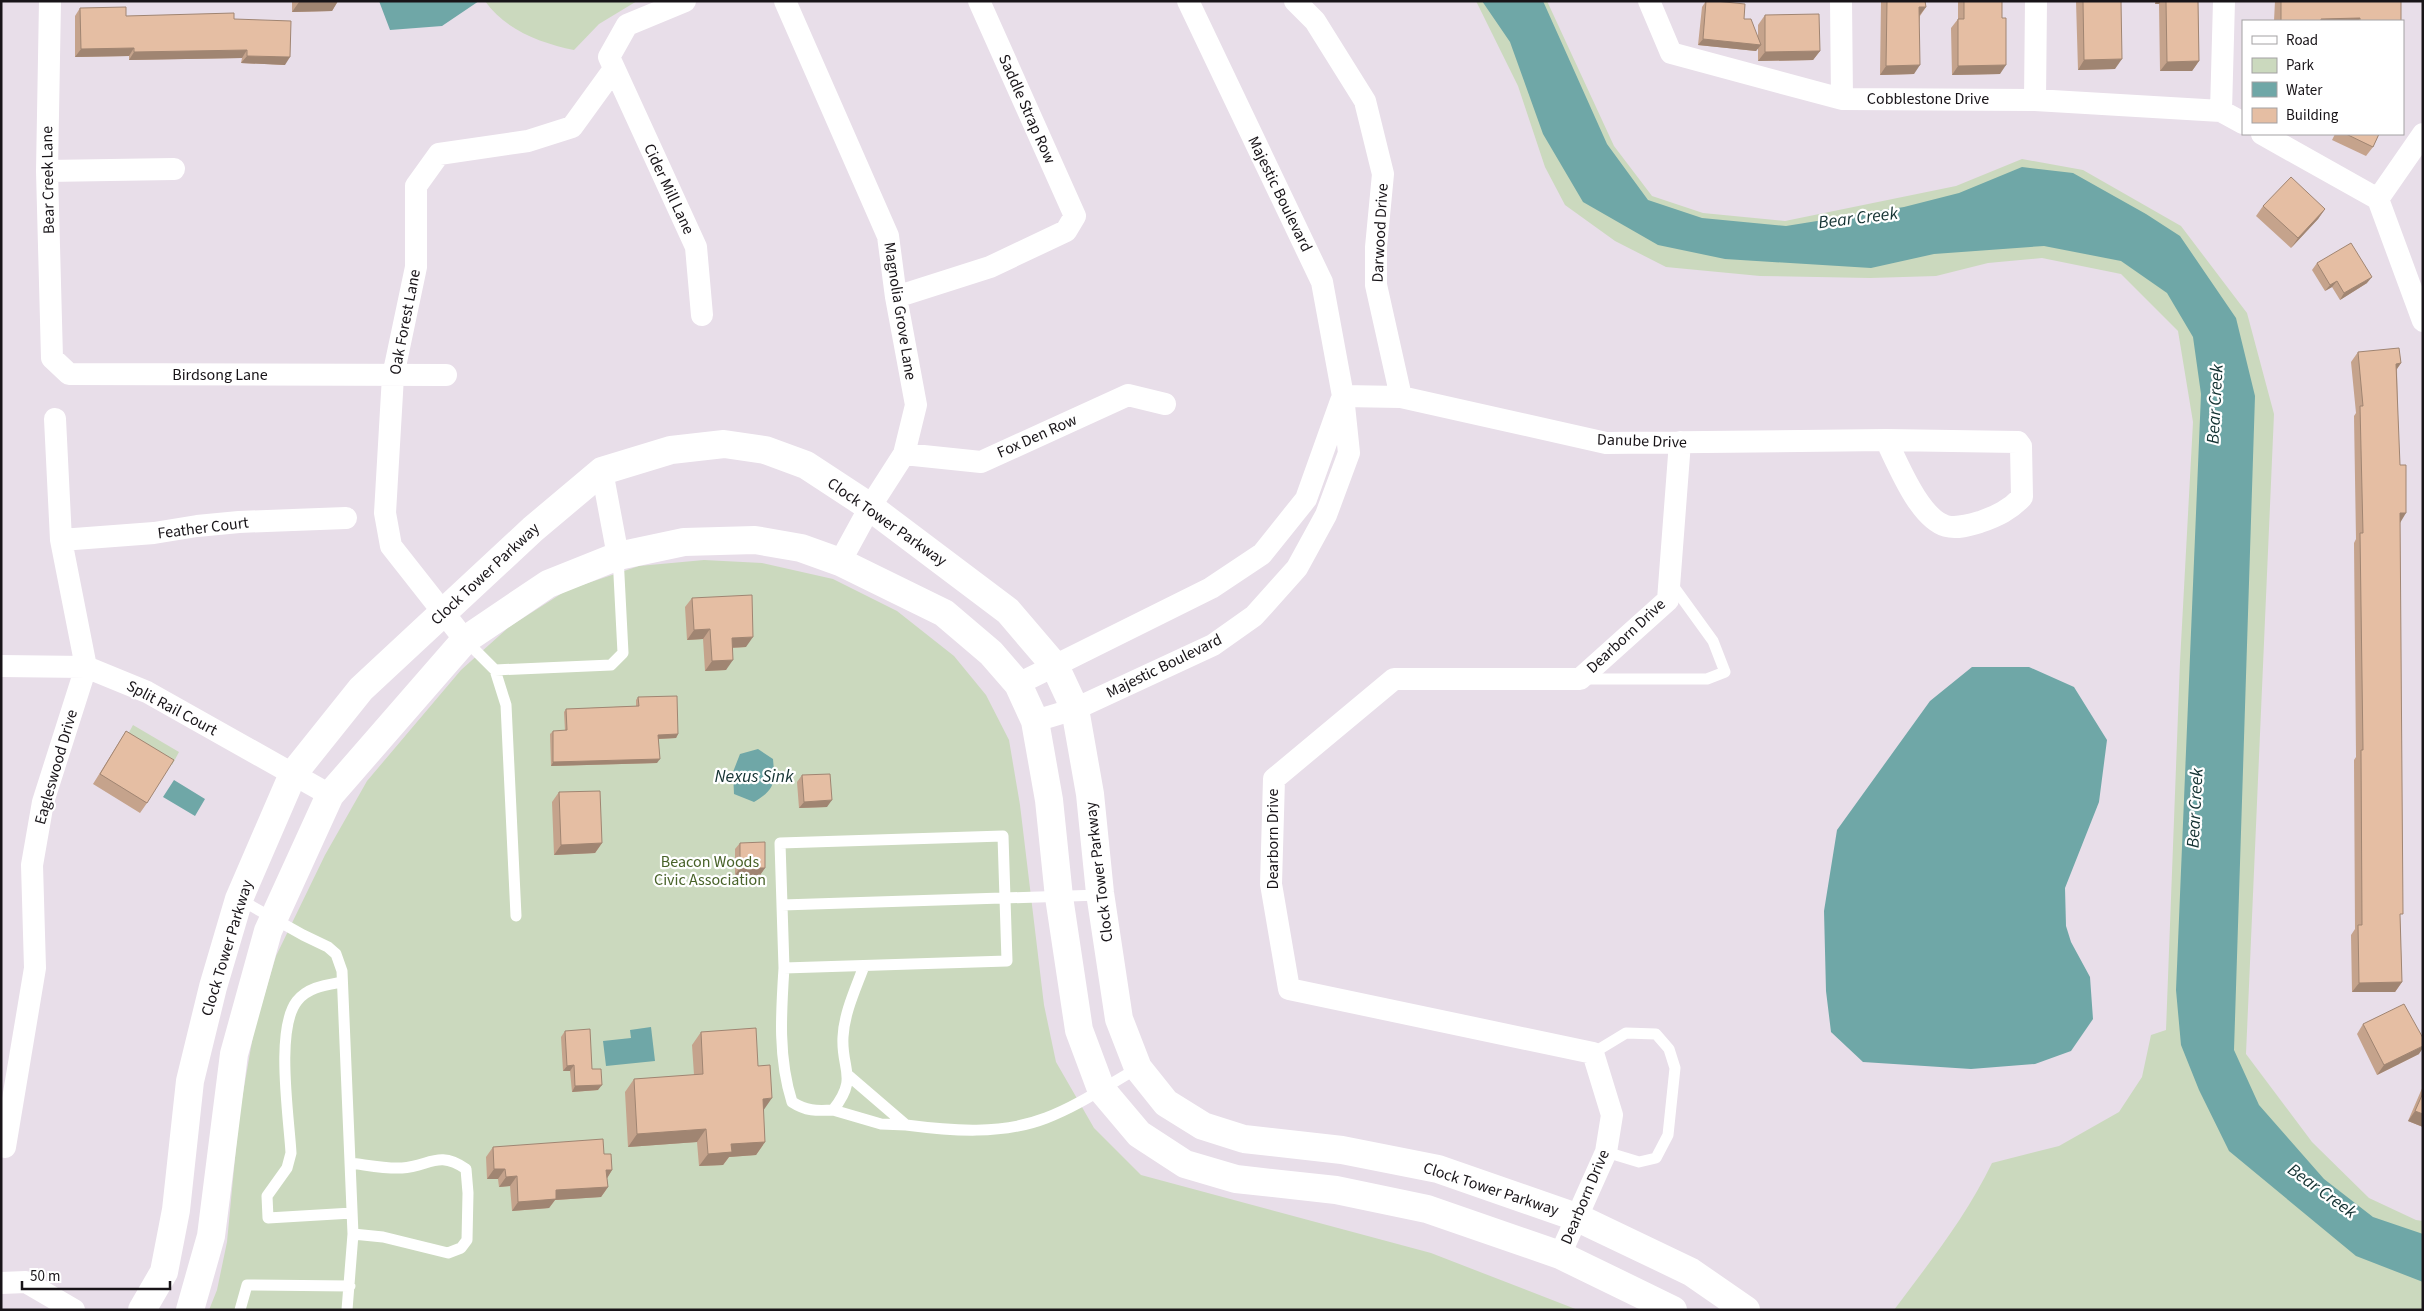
<svg xmlns="http://www.w3.org/2000/svg" width="2424" height="1311" font-family="'Source Sans 3',sans-serif">
  <style>
    .green { fill: #cbd9be }
    .water { fill: #6fa7a7 }
    .lines { fill: none; stroke-linecap: round; stroke-linejoin: round }
    .lane { stroke: #fff; stroke-width: 11 }
    .street { stroke: #fff; stroke-width: 22 }
    .secondary { stroke: #fff; stroke-width: 28 }
    .wall { fill: #c5a38c }
    .shaded-wall { fill: #a08572 }
    .building { fill: #e5bea3; stroke: #a08572 }
    .labels { text-anchor: middle; dominant-baseline: central; stroke-width: 4.5; stroke-linejoin: round; paint-order: stroke }
    .street-label { font-size: 16px; fill: #181418; stroke: #fff }
    .park-label { font-size: 16px; fill: #486229; stroke: #fff }
    .water-label { font-size: 18px; font-style: italic; fill: #143232; stroke: #fff }
  </style>
  <rect width="100%" height="100%" fill="#e8dee9"/>
  <!-- green -->
  <path class="green" d="M485,1H637L599,24L574,50C541,43 505,30 485,1Z
    M1476,1H1547L1614,146L1652,196L1703,213L1785,221L1956,186L2022,159L2083,170L2181,226L2247,313L2274,414L2246,1054L2312,1142L2369,1198L2416,1220L2423,1221V1310H1894C1929,1263 1966,1217 1992,1163L2059,1146L2119,1112L2142,1077L2151,1035L2166,1030L2180,662L2193,422L2178,331L2121,274L2042,258L1988,263L1936,276L1870,278L1760,276L1666,267L1615,241L1565,205L1545,167L1518,86Z
    M704,560L762,563L833,579L897,611L954,656L986,695L1009,740L1020,805L1044,1005L1056,1062L1094,1128L1141,1175L1431,1253L1578,1310H209L217,1290L227,1242L239,1116L254,1030L276,956L325,855L367,781L461,670L509,627L567,590L639,566Z
    M133,725L179,752L172,765L126,738Z"/>
  <!-- water -->
  <path class="water" d="M379,1H479L442,26L390,30Z
    M1482,1H1543L1607,144L1648,200L1702,218L1786,226L1904,207L1959,193L2022,167L2073,173L2146,214L2180,236L2236,318L2255,396L2234,1050L2259,1105L2324,1179L2373,1217L2423,1234V1282L2356,1256L2229,1151L2199,1090L2181,1045L2176,990L2201,394L2193,337L2167,293L2121,261L2044,246L1934,254L1871,268L1725,259L1658,245L1583,202L1543,134L1510,42Z
    M1972,667H2029L2074,687L2107,740L2099,802L2065,888L2066,926L2071,942L2090,977L2093,1019L2071,1051L2035,1064L1971,1069L1863,1062L1831,1032L1826,991L1824,911L1837,830L1930,701Z
    M758,749L773,759C775,782 776,789 754,802L734,794L733,772L740,754Z
    M174,780L205,799L195,816L163,797Z
    M651,1027L655,1061L606,1066L603,1041L631,1038L630,1030Z"/>
  <g class="lines">
    <!-- lane -->
    <path class="lane" d="M465,640L495,670L506,705L516,916
      M495,670L611,665L623,653L618,556
      M1582,679H1707L1725,672L1713,641L1671,583
      M1003,836L1007,961L784,968L780,843Z
      M239,899L303,935L328,947L336,954L342,971L353,1234L347,1310
      M782,905L1100,895
      M784,968C781,1013 778,1058 792,1102C806,1111 816,1111 833,1110C859,1077 841,1070 843,1037C844,1013 856,988 864,966
      M342,982C326,985 308,987 297,1001C275,1029 289,1117 291,1153L287,1168L267,1196L268,1218L352,1213
      M1593,1053L1626,1033L1656,1034L1669,1049L1675,1068L1668,1135L1656,1158L1639,1162L1606,1152
      M833,1110L881,1124L906,1125L849,1076
      M906,1125C952,1131 1002,1135 1046,1118C1078,1106 1108,1085 1138,1068
      M350,1163C367,1165 385,1169 402,1168C430,1166 438,1150 466,1169L468,1193L467,1240L461,1248L448,1253L383,1237L353,1234
      M240,1310L247,1285L350,1286"/>
    <!-- street -->
    <path class="street" d="M50,1L47,171L52,358L69,374L446,375
      M685,1L627,25L609,57L696,247L702,315
      M785,1L888,236L896,297L916,405L904,454L870,507L840,562
      M1295,1L1315,21L1365,101L1383,174L1376,247V285L1401,397
      M1649,1L1671,53L1842,99L2035,100L2221,111L2243,123
      M1841,1L1842,99
      M2035,100L2036,1
      M2221,111L2224,1
      M2262,134L2378,199L2423,321
      M47,171L174,169
      M2378,199L2423,134
      M896,297L990,267L1066,231L1075,216L979,1
      M1343,396L1401,397L1606,443L1886,440L2018,442L2021,446L2022,497C2010,510 1997,516 1980,522C1970,525 1957,529 1946,526C1919,518 1898,464 1886,440
      M904,454L981,462L1128,395L1165,404
      M602,471L618,556
      M61,540L154,533L197,526L239,522L346,518
      M465,640L391,546L385,513L393,376L416,267V186L439,154L528,141L572,127L614,69
      M1,666L86,667L147,692L330,795
      M1018,684L1211,588L1262,554L1306,499L1341,401
      M1035,721L1075,709L1213,645L1254,616L1297,568L1326,515L1349,453L1343,396L1322,282L1188,1
      M5,1147L35,968L32,865L43,802L86,667L61,540L55,419
      M1560,1255L1606,1152L1612,1115L1593,1053L1289,989L1271,884L1274,779L1394,679H1580L1668,600L1680,442
      M1,1283L26,1282L74,1310"/>
    <!-- secondary -->
    <path class="secondary" d="M142,1310L164,1272L176,1210L190,1081L213,987L239,899L293,774L361,689L533,529L602,471L671,450L724,444L765,450L806,465L870,507L1008,611L1055,666L1075,709L1090,794L1100,893L1119,1019L1138,1068L1166,1103L1203,1126L1244,1139L1342,1150L1438,1169L1576,1217L1691,1272L1746,1310
      M190,1310L211,1236L234,1054L268,931L330,795L465,640L548,584L618,556L684,542L755,540L801,548L840,562L944,613L991,653L1018,684L1035,721L1049,800L1059,897L1079,1030L1101,1089L1139,1134L1185,1164L1236,1179L1336,1190L1427,1209L1560,1255L1673,1310"/>
  </g>
  <!-- wall -->
  <path class="wall" d="M292,1H338L332,11L292,12Z
    M1706,1H1715L1744,19L1758,37V25L1765,15L1820,51L1813,60L1758,61V48L1756,51L1698,45L1702,7Z
    M1881,1H1925L1926,7L1920,16L1914,74L1880,75Z
    M1958,1H2002L2000,74L1952,75L1951,28L1958,19Z
    M2076,1H2122L2121,3L2115,69L2078,70Z
    M2155,1H2198L2199,61L2192,71H2160L2159,4H2155Z
    M2275,1H2401V21H2274Z
    M80,8L126,16L234,19L285,65L241,63L242,58L129,60V56L75,57V16Z
    M2335,134H2379L2373,147L2366,156L2332,140Z
    M2263,206L2325,209L2318,219L2291,248L2256,216Z
    M2317,263L2367,283L2340,300L2332,287L2325,291L2312,270Z
    M2358,352L2401,363L2397,369L2400,522V917L2402,982L2395,992H2352L2351,935L2355,929L2354,760L2356,757L2354,543L2356,539L2354,416L2356,413L2351,362Z
    M692,598L746,647L732,648L726,670L705,671L703,639L687,640L685,607Z
    M638,697L678,734L676,738L659,739L657,763L551,766L550,734L553,731H565L564,712L566,709L636,706V700Z
    M126,731L147,803L140,813L93,784Z
    M802,775L827,807L799,808L797,782Z
    M559,792L602,843L595,853L554,855L552,802Z
    M740,843L765,868L760,875H735V849Z
    M2363,1024L2419,1054L2377,1075L2357,1034Z
    M565,1031L592,1069L598,1090L572,1092L570,1071H563L561,1037Z
    M701,1032L758,1066L763,1111L765,1142L756,1155L729,1157L723,1165L699,1166L697,1142L628,1147L625,1092L634,1079L694,1075L692,1045Z
    M2423,1086V1127L2408,1121Z
    M493,1147L604,1154L612,1170L607,1178L608,1187L601,1197L555,1200L549,1208L512,1211L510,1186L499,1187L498,1179H487L486,1157Z"/>
  <!-- shaded-wall -->
  <path class="shaded-wall" d="M338,1L332,11L292,12L299,2Z
    M2157,1H2161L2159,4H2155Z
    M1919,7H1926L1919,16Z
    M2360,18L2358,21H2320L2321,19Z
    M1703,39L1761,45L1756,51L1698,45Z
    M134,48L129,56L75,57L81,49Z
    M247,50L242,58L129,60L134,52Z
    M1820,51L1813,60L1758,61L1765,52Z
    M247,56L290,57L285,65L241,63Z
    M2122,59L2115,69L2078,70L2084,60Z
    M2199,61L2192,71H2160L2167,62Z
    M1920,65L1914,74L1880,75L1886,66Z
    M2006,65L2000,74L1952,75L1958,66Z
    M2325,209L2318,219L2291,248L2298,238Z
    M2372,277L2367,283L2340,300L2344,293Z
    M2337,281L2332,287L2325,291L2330,285Z
    M2401,363L2394,373L2396,364Z
    M2400,513H2406L2400,523Z
    M710,629L703,639L687,640L694,630Z
    M753,637L746,647L725,648L732,638Z
    M733,660L726,670L705,671L712,661Z
    M678,734L676,738L656,739L658,735Z
    M660,759L657,763L551,766L553,762Z
    M832,800L827,807L799,808L804,802Z
    M602,843L595,853L554,855L561,845Z
    M740,868H765L760,875H735Z
    M2402,982L2395,992H2352L2359,983Z
    M2423,1046V1048L2419,1054L2377,1075L2384,1065Z
    M574,1065L570,1071H563L567,1066Z
    M602,1085L598,1090L572,1092L575,1086Z
    M772,1098L763,1111V1099Z
    M2415,1111L2423,1114V1127L2408,1121Z
    M706,1129L697,1142L628,1147L637,1134Z
    M765,1142L756,1155L729,1157L723,1165L699,1166L708,1154L731,1144Z
    M494,1169H505L498,1179H487Z
    M606,1170H612L606,1180Z
    M517,1176L510,1186L499,1187L506,1177Z
    M608,1187L601,1197L555,1200L549,1208L512,1211L518,1202L556,1190Z"/>
  <!-- building -->
  <path class="building" d="M299,1H324L299,2Z
    M1706,1H1715L1745,4L1744,19H1751L1761,45L1703,39Z
    M1887,1H1925L1926,7H1919L1920,65L1886,66Z
    M1964,1H2002V18H2006V65L1958,66V19H1964Z
    M2083,1H2121L2122,59L2084,60Z
    M2166,1H2198L2199,61L2167,62Z
    M2281,1H2401V21H2360V18L2321,19V21H2281Z
    M126,7V16L234,13V19L291,21L290,57L247,56V50L134,52V48L81,49L80,8Z
    M1819,14L1820,51L1765,52V15Z
    M2346,134H2379L2373,147Z
    M2291,177L2325,209L2298,238L2263,206Z
    M2351,243L2372,277L2344,293L2337,281L2330,285L2317,263Z
    M2399,348L2401,363L2396,364L2400,465H2406V513H2400L2403,914H2400L2402,982L2359,983L2358,925H2362L2361,750H2363L2360,533H2363L2360,406H2363L2358,352Z
    M752,595L753,637L732,638L733,660L712,661L710,629L694,630L692,598Z
    M677,696L678,734L658,735L660,759L553,762V731L567,730L566,709L639,706L638,697Z
    M126,731L174,760L147,803L100,774Z
    M830,774L832,800L804,802L802,775Z
    M600,791L602,843L561,845L559,792Z
    M765,842V868H740V843Z
    M2404,1004L2423,1038V1046L2384,1065L2363,1024Z
    M756,1028L758,1066L770,1065L772,1098L763,1099L765,1142L731,1144L732,1152L708,1154L706,1129L637,1134L634,1079L703,1074L701,1032Z
    M590,1029L592,1069H601L602,1085L575,1086L574,1065L567,1066L565,1031Z
    M2423,1093V1114L2415,1111Z
    M603,1139L604,1154H611L612,1170H606L608,1187L556,1190V1199L518,1202L517,1176L506,1177L505,1169H494L493,1147Z"/>
  <g class="labels">
    <!-- street labels -->
    <g class="street-label">
      <text x="1928" y="99">Cobblestone Drive</text>
      <text transform="translate(1027 109) rotate(66)">Saddle Strap Row</text>
      <text transform="translate(48 180) rotate(-91)">Bear Creek Lane</text>
      <text transform="translate(669 189) rotate(65)">Cider Mill Lane</text>
      <text transform="translate(1280 194) rotate(64)">Majestic Boulevard</text>
      <text transform="translate(1380 233) rotate(-87)">Darwood Drive</text>
      <text transform="translate(900 311) rotate(81)">Magnolia Grove Lane</text>
      <text transform="translate(405 322) rotate(-79)">Oak Forest Lane</text>
      <text x="220" y="375">Birdsong Lane</text>
      <text transform="translate(1037 436) rotate(-24)">Fox Den Row</text>
      <text transform="translate(1642 441) rotate(2)">Danube Drive</text>
      <text transform="translate(887 522) rotate(35)">Clock Tower Parkway</text>
      <text transform="translate(203 528) rotate(-7)">Feather Court</text>
      <text transform="translate(485 574) rotate(-43)">Clock Tower Parkway</text>
      <text transform="translate(1626 636) rotate(-43)">Dearborn Drive</text>
      <text transform="translate(1164 666) rotate(-26)">Majestic Boulevard</text>
      <text transform="translate(172 708) rotate(28)">Split Rail Court</text>
      <text transform="translate(56 767) rotate(-74)">Eagleswood Drive</text>
      <text transform="translate(1273 839) rotate(-90)">Dearborn Drive</text>
      <text transform="translate(1099 872) rotate(-97)">Clock Tower Parkway</text>
      <text transform="translate(227 948) rotate(-73)">Clock Tower Parkway</text>
      <text transform="translate(1491 1189) rotate(18)">Clock Tower Parkway</text>
      <text transform="translate(1585 1197) rotate(-67)">Dearborn Drive</text>
    </g>
    <!-- park labels -->
    <g class="park-label">
      <text x="710" y="862">Beacon Woods<tspan x="710" dy="18">Civic Association</tspan></text>
    </g>
    <!-- water labels -->
    <g class="water-label">
      <text transform="translate(1858 218) rotate(-7)">Bear Creek</text>
      <text transform="translate(2215 404) rotate(-87)">Bear Creek</text>
      <text x="754" y="776">Nexus Sink</text>
      <text transform="translate(2195 808) rotate(-87)">Bear Creek</text>
      <text transform="translate(2322 1191) rotate(36)">Bear Creek</text>
    </g>
  </g>
  <!-- border -->
  <rect width="2424" height="1311" fill="none" stroke="#181418" stroke-width="5"/>
  <!-- legend -->
  <rect x="2242" y="20" width="162" height="115" fill="#ffffff" stroke="#a3a1a3"/>
  <rect x="2252" y="36" width="25" height="8" fill="#ffffff" stroke="#a3a1a3"/>
  <text x="2286" y="45" font-size="15" fill="#181418">Road</text>
  <rect x="2252" y="58" width="25" height="15" fill="#cbd9be" stroke="#a3a1a3"/>
  <text x="2286" y="70" font-size="15" fill="#181418">Park</text>
  <rect x="2252" y="82" width="25" height="15" fill="#6fa7a7" stroke="#a3a1a3"/>
  <text x="2286" y="95" font-size="15" fill="#181418">Water</text>
  <rect x="2252" y="108" width="25" height="15" fill="#e5bea3" stroke="#a3a1a3"/>
  <text x="2286" y="120" font-size="15" fill="#181418">Building</text>
  <!-- scale -->
  <path d="M22 1281v8h148v-8" fill="none" stroke="#181418" stroke-width="2.5"/>
  <text x="30" y="1281" font-size="15" fill="#181418" stroke="#ffffff" stroke-width="4" paint-order="stroke">50 m</text>
</svg>
